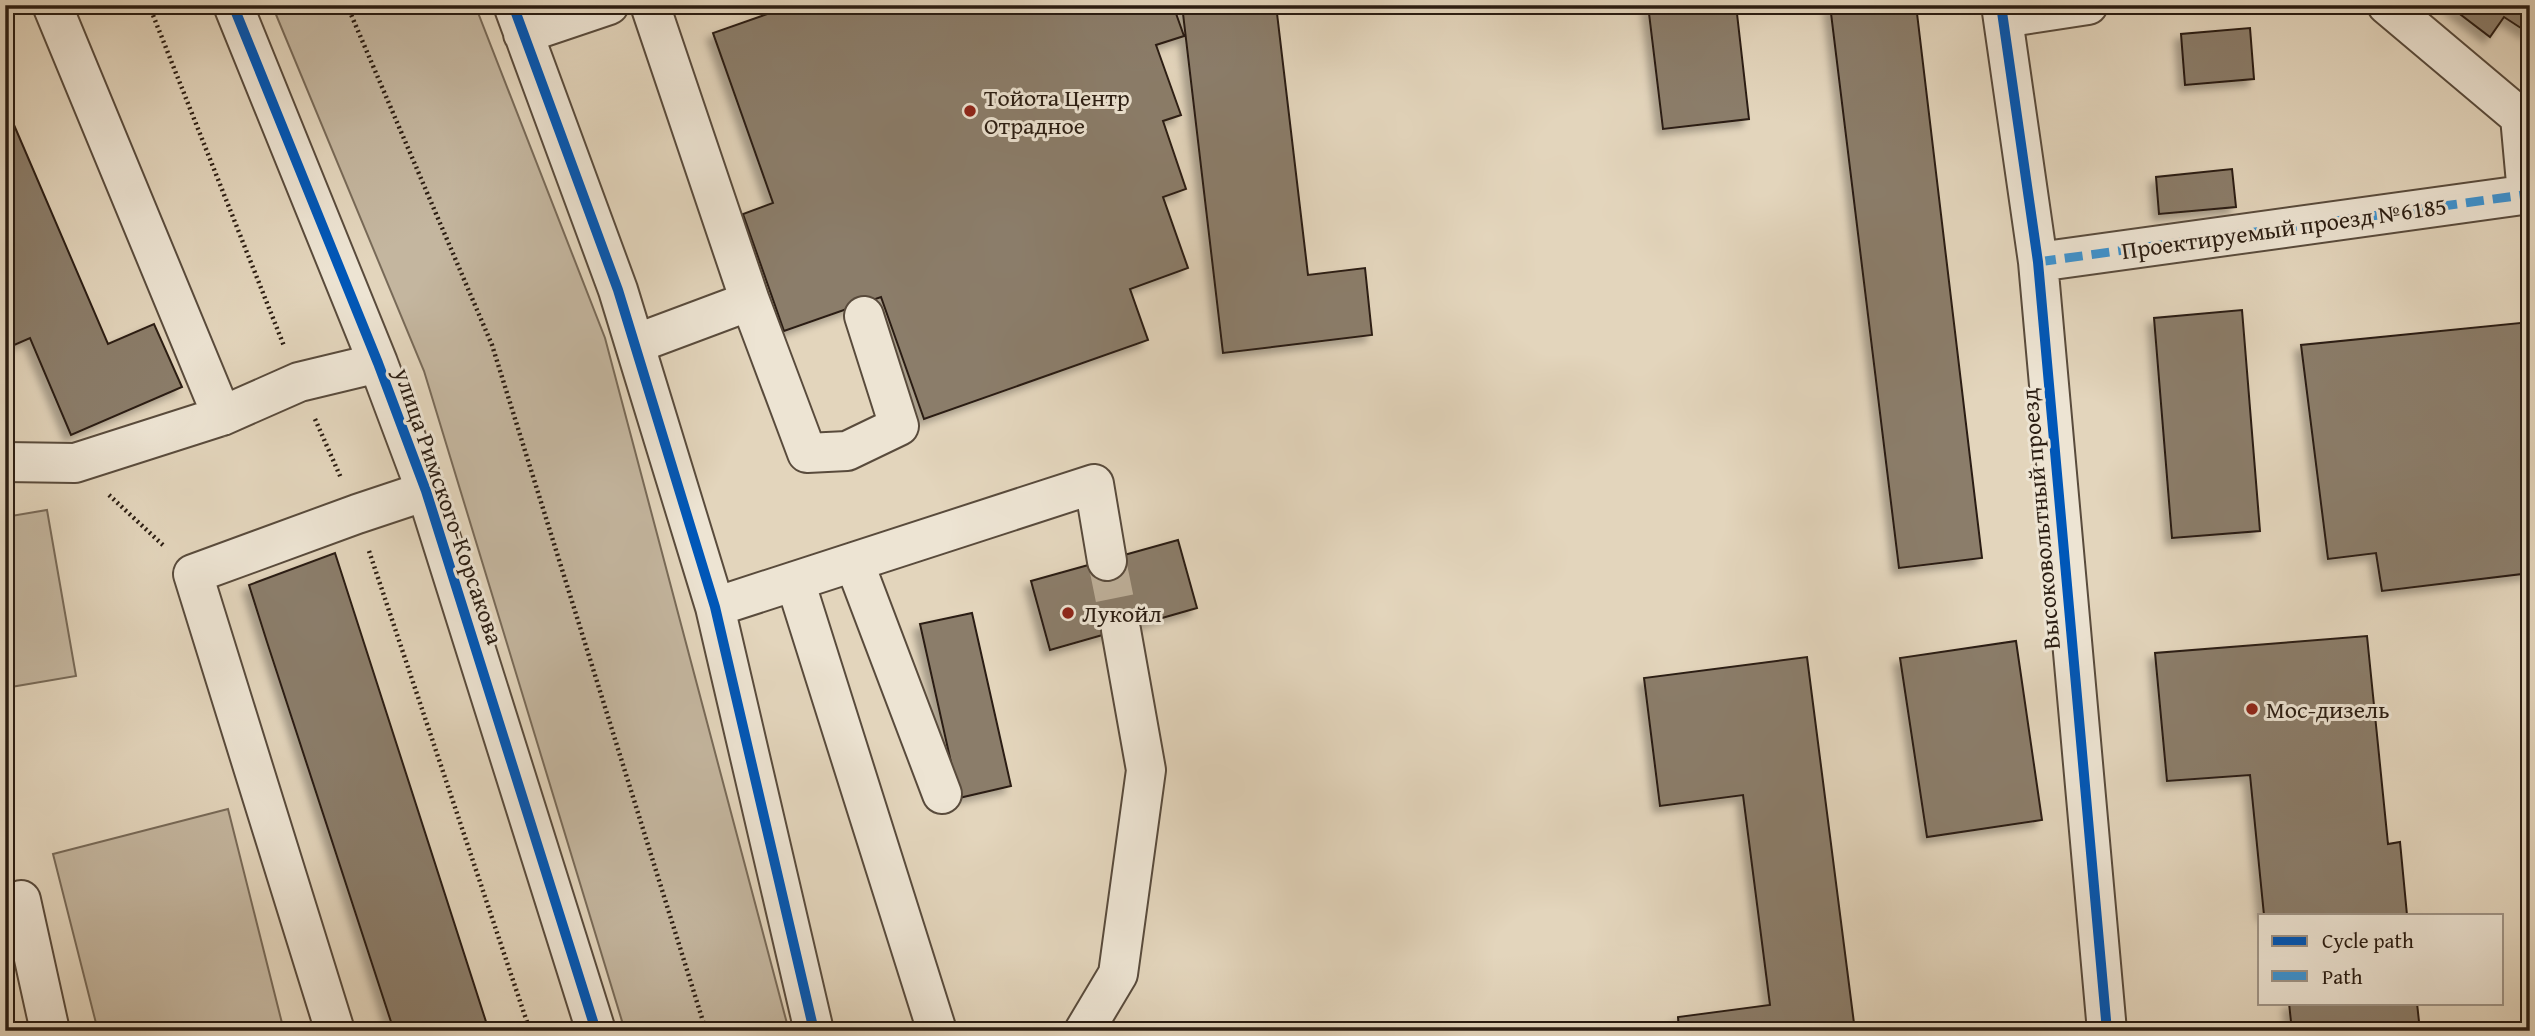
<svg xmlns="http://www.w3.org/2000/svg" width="2535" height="1036" font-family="'Gentium Book Plus',serif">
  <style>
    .green { fill: #c4b69f; stroke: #786a58; stroke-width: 2 }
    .building { fill: #8b7d6a; stroke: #2b1d12; stroke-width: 2; filter: url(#shadow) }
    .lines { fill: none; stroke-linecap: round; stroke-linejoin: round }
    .minor-tunnel { stroke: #beb09a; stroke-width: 38; stroke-dasharray: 38 19; stroke-linecap: butt }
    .minor-casing { stroke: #594b3c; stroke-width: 42 }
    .path { stroke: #2b1d12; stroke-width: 4.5; stroke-dasharray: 2 3.5; stroke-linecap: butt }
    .minor { stroke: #ede4d3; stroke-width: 38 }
    .quiet { stroke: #3c94d3; stroke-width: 9; stroke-dasharray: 18 9; stroke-linecap: butt }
    .cycleway-casing { stroke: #ede4d3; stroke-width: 15 }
    .cycleway { stroke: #0057b8; stroke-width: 10 }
    .poi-dot { fill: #8f2418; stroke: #ede4d3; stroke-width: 2.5 }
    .labels { text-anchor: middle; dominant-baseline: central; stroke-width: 6; stroke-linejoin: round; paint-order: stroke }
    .poi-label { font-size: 24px; fill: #2b1d12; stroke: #ede4d3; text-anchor: start }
    .street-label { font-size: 24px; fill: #2b1d12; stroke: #ede4d3 }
  </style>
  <defs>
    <filter id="shadow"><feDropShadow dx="-6" dy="6" stdDeviation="3.5" flood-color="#0004"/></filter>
  </defs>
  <rect width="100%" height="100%" fill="#e3d5bc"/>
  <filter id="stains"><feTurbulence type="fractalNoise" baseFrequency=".00286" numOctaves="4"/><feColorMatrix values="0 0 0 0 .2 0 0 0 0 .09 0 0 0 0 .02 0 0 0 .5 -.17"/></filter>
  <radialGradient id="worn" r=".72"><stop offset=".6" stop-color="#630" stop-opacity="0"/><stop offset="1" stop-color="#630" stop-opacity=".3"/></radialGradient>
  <!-- green -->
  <path class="green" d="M272,5H475L605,338L789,1031H625L424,371Z
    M47,510L76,676L5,688V517Z
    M228,809L284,1031H98L53,854Z"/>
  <!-- building -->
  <path class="building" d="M793,5H1173L1184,36L1156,45L1181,115L1163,121L1186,189L1163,197L1188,268L1130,289L1148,340L924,419L881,297L784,331L743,214L773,203L713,33Z
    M1182,5H1276L1308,275L1365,268L1372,335L1223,353Z
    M1648,5H1736L1749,119L1663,129Z
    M1830,5H1916L1982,558L1899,568Z
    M2448,5H2530V31L2527,32L2504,17L2490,37Z
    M2250,28L2254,79L2185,85L2181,34Z
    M5,104L108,344L154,324L182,387L71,435L30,338L5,349Z
    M2232,169L2236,207L2159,214L2156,177Z
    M2242,310L2260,531L2172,538L2154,318Z
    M2530,322V573L2382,591L2376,553L2328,559L2301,345Z
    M1178,540L1197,608L1050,650L1031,581Z
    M335,553L489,1031H394L267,642L249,585Z
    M972,613L1011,786L959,798L920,624Z
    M2367,636L2388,844L2400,842L2407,915H2264L2250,775L2167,781L2155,653Z
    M2016,641L2042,820L1927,837L1900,658Z
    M1807,657L1855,1031H1679L1678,1017L1770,1005L1743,795L1660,806L1644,678Z
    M2289,1003H2417L2420,1031H2292Z
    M2530,1021V1031H2486L2485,1026Z"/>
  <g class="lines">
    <!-- minor-tunnel -->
    <path class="minor-tunnel" d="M1107,561L1121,630"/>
    <defs>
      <path id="minor" d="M52,5L222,416
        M233,5L378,363L426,491L596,1031
        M513,5L618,290L715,607L814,1031
        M2001,5L2038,262L2107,1031
        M2387,5L2520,117L2527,194
        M2003,18L2088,5
        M523,34L609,5
        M2038,262L2530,194
        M750,301L807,453L847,451L899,426L864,316
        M635,344L750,301L650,5
        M5,462L75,463L222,416L299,382L378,363
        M854,562L942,794
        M795,581L937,1031
        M715,607L1094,484L1107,561
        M21,900L50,1031
        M335,1031L193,574L357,514L426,491
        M1084,1031L1118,974L1146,770L1121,630"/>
    </defs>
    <!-- minor casing -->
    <use href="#minor" class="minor-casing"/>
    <!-- path -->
    <path class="path" d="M149,5L284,346
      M347,5L492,345L706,1031
      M315,419L341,478
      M109,495L164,546
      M369,551L530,1031"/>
    <!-- minor -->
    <use href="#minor" class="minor"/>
    <!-- quiet -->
    <path class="quiet" d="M2038,262L2530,194"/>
    <defs>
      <path id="cycleway" d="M233,5L378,363L426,491L596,1031
        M513,5L618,290L715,607L814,1031
        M2001,5L2038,262L2107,1031"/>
    </defs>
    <!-- cycleway casing -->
    <use href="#cycleway" class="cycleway-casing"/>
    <!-- cycleway -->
    <use href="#cycleway" class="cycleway"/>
  </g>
  <!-- markers -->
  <g class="poi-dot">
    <circle cx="970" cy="111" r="7"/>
    <circle cx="1068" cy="613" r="7"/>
    <circle cx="2252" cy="709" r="7"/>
  </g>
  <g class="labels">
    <!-- poi labels -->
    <g class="poi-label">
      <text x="984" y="97">Тойота Центр<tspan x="984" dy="28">Отрадное</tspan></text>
      <text x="1082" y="613">Лукойл</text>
      <text x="2266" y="709">Мос-дизель</text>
    </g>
    <!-- street labels -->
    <g class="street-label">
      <text transform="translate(2284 228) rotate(-8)">Проектируемый проезд №6185</text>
      <text transform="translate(449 506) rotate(71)">улица Римского-Корсакова</text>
      <text transform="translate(2040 519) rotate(-95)">Высоковольтный проезд</text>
    </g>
  </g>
  <!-- margin -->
  <rect width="2535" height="1036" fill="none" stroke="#e3d5bc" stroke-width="28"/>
  <rect x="7" y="7" width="2521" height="1022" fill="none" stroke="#2b1d12" stroke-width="3.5"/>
  <rect x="14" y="14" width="2507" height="1008" fill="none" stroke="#2b1d12" stroke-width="2"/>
  <!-- legend -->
  <rect x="2258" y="914" width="245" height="91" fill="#ede4d3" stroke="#9f9486" stroke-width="2"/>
  <rect x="2272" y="936" width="35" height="10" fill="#0057b8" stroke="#9f9486" stroke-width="2"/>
  <text x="2322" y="948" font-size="21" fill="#2b1d12">Cycle path</text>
  <rect x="2272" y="971" width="35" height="10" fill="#3c94d3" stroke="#9f9486" stroke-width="2"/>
  <text x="2322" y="984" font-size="21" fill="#2b1d12">Path</text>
  <rect width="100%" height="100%" filter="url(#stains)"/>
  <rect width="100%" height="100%" fill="url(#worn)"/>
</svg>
